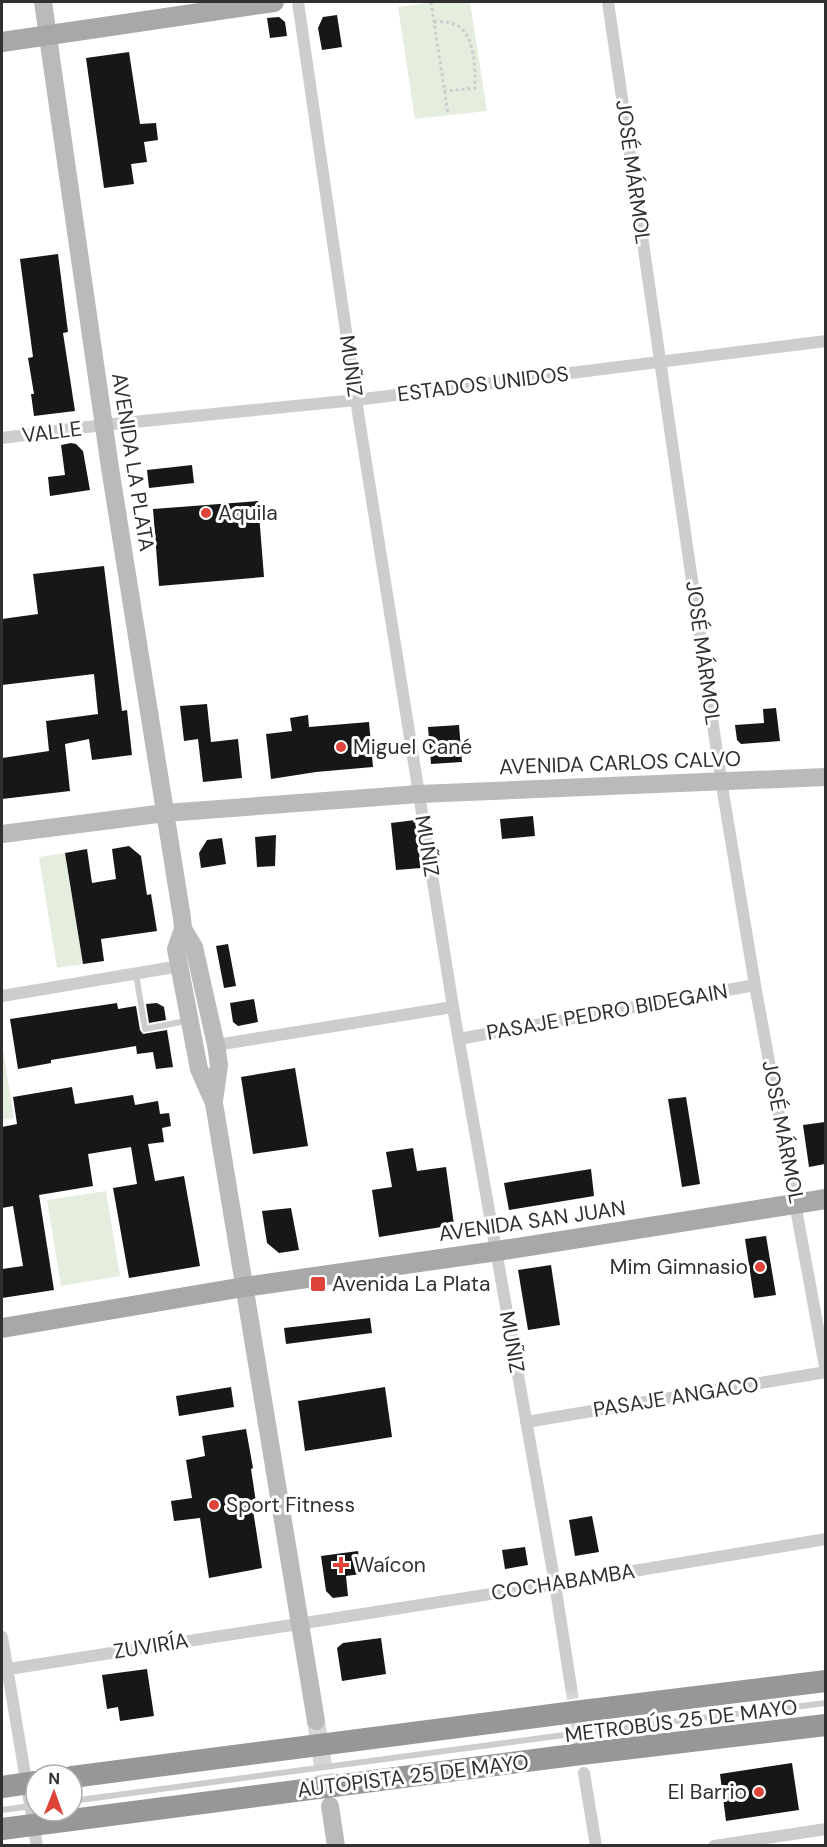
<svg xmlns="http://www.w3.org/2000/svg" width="827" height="1847" font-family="'DM Sans',sans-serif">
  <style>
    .green { fill: #e5eddf }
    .building { fill: #171717 }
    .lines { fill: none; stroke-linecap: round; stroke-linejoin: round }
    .street-tunnel { stroke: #d6d6d6; stroke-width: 12; stroke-dasharray: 12 6; stroke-linecap: butt }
    .secondary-tunnel { stroke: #d6d6d6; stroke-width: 18; stroke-dasharray: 18 9; stroke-linecap: butt }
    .path { stroke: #cdcdcd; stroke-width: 3; stroke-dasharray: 3 3; stroke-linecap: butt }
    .lane { stroke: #cdcdcd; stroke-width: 6 }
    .street { stroke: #cdcdcd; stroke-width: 12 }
    .secondary { stroke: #bababa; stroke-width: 18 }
    .primary { stroke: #a8a8a8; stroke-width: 20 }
    .highway { stroke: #979797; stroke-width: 22 }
    .poi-dot { fill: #df443b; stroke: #fff; stroke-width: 2 }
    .labels { text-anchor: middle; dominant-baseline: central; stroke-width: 6; stroke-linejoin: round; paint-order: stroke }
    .street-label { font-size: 21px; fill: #303030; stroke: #fff }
    .poi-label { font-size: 21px; fill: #303030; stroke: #fff; text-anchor: start }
  </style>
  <rect width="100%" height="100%" fill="#fff"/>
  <!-- green -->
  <path class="green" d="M435,2H470L487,111L415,119L398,7Z
    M65,853L83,964L57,968L39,857Z
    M2,1044L14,1118L2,1120Z
    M106,1191L120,1276L61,1286L47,1200Z"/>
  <!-- building -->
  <path class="building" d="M337,15L342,47L322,50L318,28L323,17Z
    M279,17L285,22L287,36L270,38L267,18Z
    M129,52L140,124L156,123L158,140L144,142L147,162L131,164L134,184L104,188L86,58Z
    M58,254L68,332L63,333L75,411L34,416L31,394H34L28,358L33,357L20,259Z
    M71,443L76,444L83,451L90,490L50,496L48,477L65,475L61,445Z
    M192,465L194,483L149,488L147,470Z
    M258,501L264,577L159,586L153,509Z
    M104,566L122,711L127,710L132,755L92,760L89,739L65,744L70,791L2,799V758L49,751L46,721L98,714L94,674L2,685V619L38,614L33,574Z
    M207,704L211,742L238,739L242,778L203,782L198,739L184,741L180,706Z
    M776,708L780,741L741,744L737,740L735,725L764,723L763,709Z
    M308,715L309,727L369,722L373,767L316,772L271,779L266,734L292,731L290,718Z
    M459,725L462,762L431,764L428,727Z
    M533,816L535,836L502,839L500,819Z
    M415,820L421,868L396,870L391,823Z
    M276,835L275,866L257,867L255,837Z
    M222,838L226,864L201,868L199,853L207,840Z
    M129,846L141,856L147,895L151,894L157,931L101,939L104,961L83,964L65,853L87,849L92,883L116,879L112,849Z
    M228,944L236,986L224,988L216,946Z
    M254,999L258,1022L238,1026L233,1022L230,1003Z
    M117,1003L118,1009L136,1006L140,1030L143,1034L167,1030L173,1067L156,1069L153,1052L137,1054L136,1046L51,1060V1063L18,1069L10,1019Z
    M157,1003L164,1007L166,1020L149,1023L146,1004Z
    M295,1068L308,1146L253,1154L241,1077Z
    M72,1087L75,1104L133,1095L135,1105L158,1101L160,1114L169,1113L171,1126L162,1128L164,1142L148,1144L155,1181L184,1176L200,1266L129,1278L113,1188L137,1184L131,1147L88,1154L93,1186L39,1195L54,1290L2,1298V1269L23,1266L13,1206L2,1208V1127L17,1124L13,1097Z
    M686,1097L700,1184L682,1187L668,1099Z
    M825,1122V1164L809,1167L803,1125Z
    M413,1148L417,1171L446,1167L454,1225L379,1237L372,1190L392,1187L386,1152Z
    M591,1169L594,1196L509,1210L504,1183Z
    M291,1208L299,1250L279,1253L267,1243L262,1211Z
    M766,1236L776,1295L754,1298L745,1239Z
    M551,1265L560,1325L528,1330L518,1270Z
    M370,1318L372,1333L286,1344L284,1328Z
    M231,1387L234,1407L179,1416L176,1396Z
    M385,1387L392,1437L305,1451L298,1401Z
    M246,1429L253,1468L251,1469L257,1509L253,1510L262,1568L209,1578L200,1518L174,1521L171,1501L192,1498L186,1460L205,1456L202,1436Z
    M592,1516L599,1552L575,1556L569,1520Z
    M525,1547L528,1565L505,1569L502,1550Z
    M358,1551L361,1574L346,1576L348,1596L333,1598L326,1591L321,1556Z
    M381,1638L386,1674L342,1681L337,1648L343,1643Z
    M147,1669L154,1716L120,1721L118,1707L107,1709L102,1675Z
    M792,1763L799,1810L726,1821L720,1774Z"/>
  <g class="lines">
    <!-- street-tunnel -->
    <path class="street-tunnel" d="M571,1687L582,1757"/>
    <!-- secondary-tunnel -->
    <path class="secondary-tunnel" d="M316,1721L328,1798"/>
    <!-- path -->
    <path class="path" d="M431,2L448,114
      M434,22C475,17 475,58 475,88L444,91"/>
    <!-- lane -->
    <path class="lane" d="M136,974L145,1029L186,1021
      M72,1801L594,1731L826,1703
      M2,1810L31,1806"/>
    <!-- street -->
    <path class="street" d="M298,2L356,400L453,1007L555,1584L571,1687
      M608,2L721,780L755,985L826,1372
      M2,438L103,425L356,400L826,341
      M2,996L180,966
      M459,1039L755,985
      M216,1045L453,1007
      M526,1422L826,1372
      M2,1637L37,1846
      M2,1670L555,1584L826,1539
      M584,1773L596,1846
      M714,1846L826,1829"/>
    <!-- secondary -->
    <path class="secondary" d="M43,2L110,468L182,918L183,929L176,949L199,1069L214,1103L316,1721
      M2,834L165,813L419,794L826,777
      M183,929L194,947L216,1045L219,1065L214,1101
      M330,1806L336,1846"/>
    <!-- primary -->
    <path class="primary" d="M2,42L274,2
      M2,1328L244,1287L497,1251L826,1199"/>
    <!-- highway -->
    <path class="highway" d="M72,1777L574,1712L826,1681
      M2,1787L36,1782
      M2,1829L581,1754L826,1725"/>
  </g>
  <!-- markers -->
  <g class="poi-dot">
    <circle cx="206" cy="513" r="6"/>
    <circle cx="341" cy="747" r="6"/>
    <circle cx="760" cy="1267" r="6"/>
    <rect x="310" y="1276" width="16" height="16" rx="3"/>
    <circle cx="214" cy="1505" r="6"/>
    <path d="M338 1556h6v6h6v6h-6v6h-6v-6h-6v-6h6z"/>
    <circle cx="759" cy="1792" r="6"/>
  </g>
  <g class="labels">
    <!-- street labels -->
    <g class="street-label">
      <text transform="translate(633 172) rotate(82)">JOSÉ MÁRMOL</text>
      <text transform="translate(351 366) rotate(82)">MUÑIZ</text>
      <text transform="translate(483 384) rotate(-7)">ESTADOS UNIDOS</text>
      <text transform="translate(52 432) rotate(-7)">VALLE</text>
      <text transform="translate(133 462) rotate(81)">AVENIDA LA PLATA</text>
      <text transform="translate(703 653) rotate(82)">JOSÉ MÁRMOL</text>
      <text transform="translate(620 763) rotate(-2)">AVENIDA CARLOS CALVO</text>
      <text transform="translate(427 846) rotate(81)">MUÑIZ</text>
      <text transform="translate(607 1012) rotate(-10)">PASAJE PEDRO BIDEGAIN</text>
      <text transform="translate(783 1132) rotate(79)">JOSÉ MÁRMOL</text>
      <text transform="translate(532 1221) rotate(-8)">AVENIDA SAN JUAN</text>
      <text transform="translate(512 1342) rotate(80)">MUÑIZ</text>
      <text transform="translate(676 1397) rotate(-9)">PASAJE ANGACO</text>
      <text transform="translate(563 1582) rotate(-9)">COCHABAMBA</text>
      <text transform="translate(151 1646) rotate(-9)">ZUVIRÍA</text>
      <text transform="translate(681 1721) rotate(-7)">METROBÚS 25 DE MAYO</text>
      <text transform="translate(413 1776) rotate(-7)">AUTOPISTA 25 DE MAYO</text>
    </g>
    <!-- poi labels -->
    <g class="poi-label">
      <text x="218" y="513">Aquila</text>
      <text x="353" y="747">Miguel Cané</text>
      <text x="748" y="1267" text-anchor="end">Mim Gimnasio</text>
      <text x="332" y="1284">Avenida La Plata</text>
      <text x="226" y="1505">Sport Fitness</text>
      <text x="354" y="1565">Waícon</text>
      <text x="747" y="1792" text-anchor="end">El Barrio</text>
    </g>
  </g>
  <!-- border -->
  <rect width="827" height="1847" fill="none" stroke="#303030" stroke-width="6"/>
  <!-- north arrow -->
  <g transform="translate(54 1793) rotate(1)"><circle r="28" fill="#ffffff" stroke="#acacac" stroke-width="1.5"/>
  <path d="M0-4.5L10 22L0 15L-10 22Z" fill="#df443b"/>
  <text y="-9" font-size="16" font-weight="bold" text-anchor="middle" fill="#303030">N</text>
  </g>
</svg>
